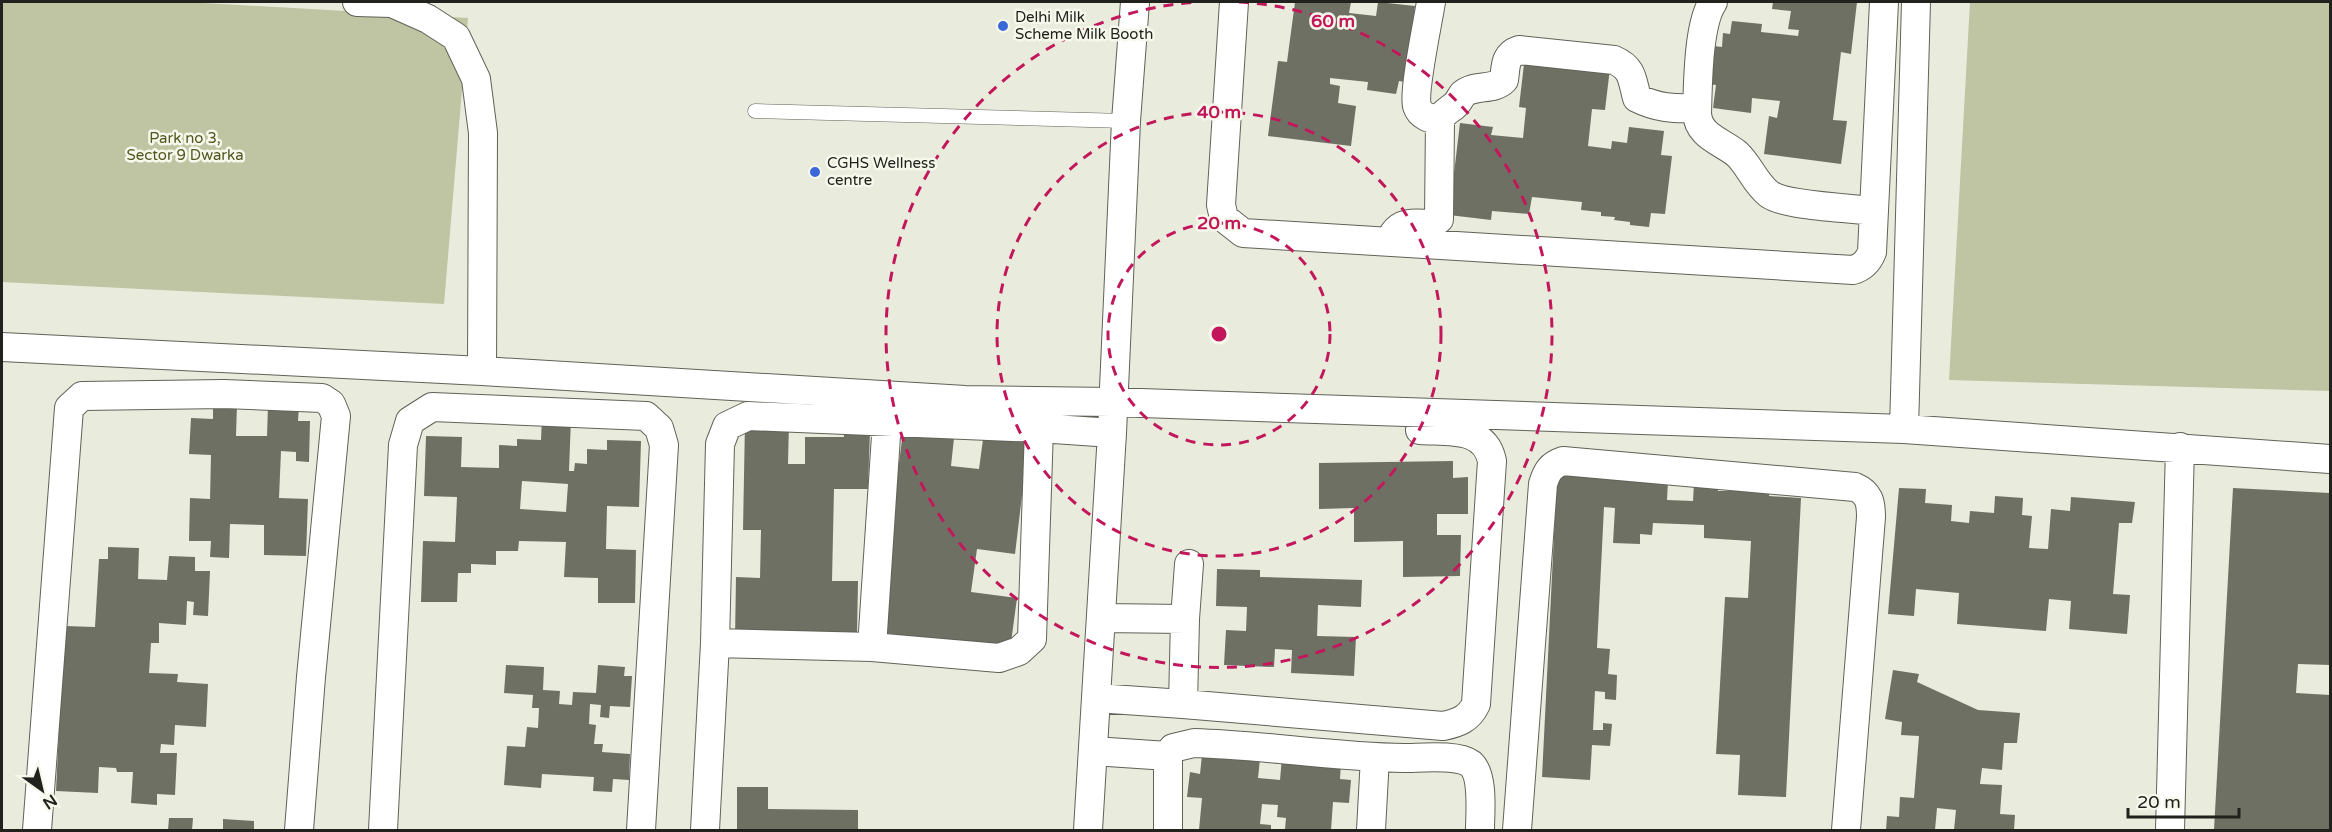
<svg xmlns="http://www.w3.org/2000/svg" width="2332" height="832" font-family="'Varela Round',sans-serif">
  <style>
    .green { fill: #bfc4a2 }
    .building { fill: #6e7064; fill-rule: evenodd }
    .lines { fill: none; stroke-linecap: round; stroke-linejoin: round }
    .service-casing { stroke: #616257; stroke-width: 15 }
    .minor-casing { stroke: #616257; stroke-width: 30 }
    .service { stroke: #fff; stroke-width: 14 }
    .minor { stroke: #fff; stroke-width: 28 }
    .ring { fill: none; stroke: #c2185b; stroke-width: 3; stroke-dasharray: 10 8 }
    .poi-dot { fill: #3a68d9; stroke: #f6f8eb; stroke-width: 2 }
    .labels { text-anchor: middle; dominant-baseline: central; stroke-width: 5; stroke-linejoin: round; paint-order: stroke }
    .poi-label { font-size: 15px; fill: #21221d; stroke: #f6f8eb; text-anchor: start }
    .park-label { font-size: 15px; fill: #51571f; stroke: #f6f8eb }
    .centre { fill: #c2185b; stroke: #f6f8eb; stroke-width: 3 }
    .ring-label { font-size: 18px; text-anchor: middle; font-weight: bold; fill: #c2185b; stroke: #f6f8eb; stroke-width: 5; stroke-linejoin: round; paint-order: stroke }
  </style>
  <rect width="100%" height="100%" fill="#e9ebdd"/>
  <!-- green -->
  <path class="green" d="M2,2H186L468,18L444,304L2,282Z
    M1970,2H2330V391L1949,380Z"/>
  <!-- building -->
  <path class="building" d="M1295,2H1351L1349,13L1376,16L1378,2L1415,6L1405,82L1399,81L1396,94L1367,90L1368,82L1330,78V84L1340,86L1338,103L1356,106L1351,146L1268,136L1278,61L1287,62Z
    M1773,2H1857L1851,54L1841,52L1833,120L1847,121L1841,164L1764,154L1769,116L1777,118L1780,101L1752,98L1751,113L1713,108L1716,85L1709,84L1714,46L1722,47L1723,33L1730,34L1732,21L1762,24L1761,32L1798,36L1799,30L1788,29L1791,11L1772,9Z
    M1524,64L1610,68L1605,110L1592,109L1588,146L1611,149L1612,141L1627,143L1629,127L1664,131L1661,155L1672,156L1665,214L1651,213L1649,227L1630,225V222L1614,220L1615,217L1601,216V212L1581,210L1582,202L1532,197L1529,214L1492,211L1491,220L1449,215L1460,123L1493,127L1491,135L1523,138L1526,108L1519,107Z
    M213,403L237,404L236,436H267L268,405L299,406L298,421H310L309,462L296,461V452L281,451L279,498L308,499L306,556L264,555V525L230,524L229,558L210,557L211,541H189L190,498L210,499L211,455L189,454L191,418L213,419Z
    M542,417L571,418L569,471H574L575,463L587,464V449L607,450V440L641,441L639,507L607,506L606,549L636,550L635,603H598V578L564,577L566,542L519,541L518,551H496V565L471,564V573H458L457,602H421L423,541L455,542L457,497L424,496L426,436L462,437L461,467L499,468V445L517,446V439L541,440ZM522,481L568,484L566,512L520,509Z
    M745,422H789L788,464H805V437H844V431H870L868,489H834L832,581H858L857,635L735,639L736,577L760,578L761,530H743Z
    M903,432L954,438L951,466L979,469L984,432L1029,437L1015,554L977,549L971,592L1017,598L1010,650L877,634Z
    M1453,461V478L1468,477V514H1437V535H1461L1460,576L1403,577V541L1354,542V508L1319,509V463Z
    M1557,475L1668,481L1667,500L1693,501L1694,482L1718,484V491H1731L1732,484L1770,486L1769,496L1801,498L1786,797L1738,795L1740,755L1716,754L1725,597L1748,598L1751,541L1704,538V525L1653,523L1652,535L1640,534V544L1613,543L1615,508L1604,507L1597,648L1610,649L1608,674L1617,675L1616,700L1605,699V692L1595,691L1593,730H1603V723L1612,724L1610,746L1592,745L1590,780L1542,777Z
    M1899,488L1926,489L1925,503L1952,505L1951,521L1969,523L1970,511L1994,513L1995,496L2023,498L2022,515L2032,516L2029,548L2048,549L2051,509L2070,511L2071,497L2135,502L2132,523H2119L2113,594L2130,595L2127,634L2069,629L2071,601L2049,599L2046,631L1957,624L1959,593L1916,589L1914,616L1888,614Z
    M2233,488L2330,493V665L2298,664L2296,693L2330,695V830H2214Z
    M108,547L139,548L138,579L167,580L169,556L195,557V571H210L208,616L193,615L194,602L187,601L186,625L159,623V643H151L149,673L178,674L177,682L208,684L206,727L175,725L174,745L161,744L160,753H177L175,795L157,794V805L131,803L133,772H117L116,768L99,767L98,793L56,791L64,626L95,627L99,559H108Z
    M1217,569L1260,570V577L1362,580L1361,607L1318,605L1317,636L1356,637L1354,676L1291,673L1292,650L1275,649L1274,667L1224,665L1226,630L1246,631L1247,607L1216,606Z
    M506,665L544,667L543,690L560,691L559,704L572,705L573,692L596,693L598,665L625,667L624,676H632L630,707L610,706L609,718L600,717L601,705L590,704L589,724L596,725L594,744H603L602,752L630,754L629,780L613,779L612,792L593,791L594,777L542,774L541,788L504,785L507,746L525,747L527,727L538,728L539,708H532L533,695L504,693Z
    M1893,670L1919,674L1917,682L1978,710L2020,713L2017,743H2004L2002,770L1982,768L1980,784L2002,785L2000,814L2015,815L2014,830H1954L1956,810L1937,808L1935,830H1886L1887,816L1899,817L1900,797L1914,798L1919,736L1901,735L1902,722L1885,719Z
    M1202,755L1260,759L1258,778L1280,780L1282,757L1341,762L1340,779L1351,780L1349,803L1333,802L1331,830L1285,829L1286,818L1277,817L1278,805L1262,804L1260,824L1271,825V830H1199L1202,798L1187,797L1190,772L1200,774Z
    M737,787H768V809L858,810V830H737Z
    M169,818H193L192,830H168Z
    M223,819L254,821V830H223Z"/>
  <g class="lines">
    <defs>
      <path id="service" d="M755,111L1126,121"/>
      <path id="minor" d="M357,2L392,3L428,19L456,37L476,79L483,133L482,371
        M1234,2L1221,205L1224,218L1243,233L1853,270C1863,267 1868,262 1872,252L1884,2
        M1431,2C1428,21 1413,92 1417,106C1420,116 1431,120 1440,119
        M1713,2C1698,24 1698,84 1697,113C1698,136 1721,141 1737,154C1749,165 1755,183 1769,194C1785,206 1851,208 1874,211
        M1394,233C1403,220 1419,224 1432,224L1439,219L1440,119C1443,113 1449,110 1454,106C1458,103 1460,98 1463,94C1475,84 1493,91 1504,80C1506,67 1504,55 1519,50L1614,60C1633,68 1632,80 1637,98C1657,108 1674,109 1697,108
        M2,347L482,371L965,400L1112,402L1904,429L2330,459
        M1039,428L1112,433
        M1904,429L1916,2
        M1185,619L1189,564
        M715,643L872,647L887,421
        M1096,698L1183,704L1185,619L1101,618
        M1183,704L1443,726C1458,723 1469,719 1476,704L1492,461C1485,426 1448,432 1420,430
        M1093,751L1168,756
        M37,830L69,408L82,396L224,394L322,398L331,404L336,416L311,677L299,830
        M383,830L403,445L410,421L432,407L646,416L659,428L664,445L641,830
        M705,830L715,643L720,444L727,426L748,416L1039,428L1032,639L1019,651L999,658L872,647
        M1088,830L1112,433L1126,121L1135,2
        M1168,830V756L1173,748L1194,743C1264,745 1334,757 1404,758C1420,758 1458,754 1471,764C1484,776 1480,814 1480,830
        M1371,830L1375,757
        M1517,830L1543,484C1547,471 1551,465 1563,461L1855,487C1869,493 1871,502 1871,517L1846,830
        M2170,830L2180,447"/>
    </defs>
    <!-- service casing -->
    <use href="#service" class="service-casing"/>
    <!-- minor casing -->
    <use href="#minor" class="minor-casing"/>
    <!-- service -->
    <use href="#service" class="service"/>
    <!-- minor -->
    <use href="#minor" class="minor"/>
  </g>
  <!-- distance rings -->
  <g class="ring">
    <circle cx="1219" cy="334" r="111"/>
    <circle cx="1219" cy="334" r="222"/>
    <path d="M1239 2A333 333 0 1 1 1199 2"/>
  </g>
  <!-- markers -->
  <g class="poi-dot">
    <circle cx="1003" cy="26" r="6"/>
    <circle cx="815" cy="172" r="6"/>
  </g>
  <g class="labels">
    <!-- poi labels -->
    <g class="poi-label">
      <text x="1015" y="17">Delhi Milk<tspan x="1015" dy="17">Scheme Milk Booth</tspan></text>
      <text x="827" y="163">CGHS Wellness<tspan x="827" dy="17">centre</tspan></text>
    </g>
    <!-- park labels -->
    <g class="park-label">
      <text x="185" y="138">Park no 3,<tspan x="185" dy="17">Sector 9 Dwarka</tspan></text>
    </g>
  </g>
  <circle cx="1219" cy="334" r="9" class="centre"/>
  <g class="ring-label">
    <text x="1333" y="27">60 m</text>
    <text x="1219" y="118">40 m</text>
    <text x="1219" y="229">20 m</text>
  </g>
  <!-- border -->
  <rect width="2332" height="832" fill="none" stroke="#21221d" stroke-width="6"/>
  <!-- north arrow -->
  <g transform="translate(42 790) rotate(146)" stroke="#f6f8eb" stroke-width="4.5" paint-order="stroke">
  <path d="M0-4.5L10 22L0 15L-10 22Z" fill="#21221d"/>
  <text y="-9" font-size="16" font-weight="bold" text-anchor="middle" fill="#21221d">N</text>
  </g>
  <!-- scale -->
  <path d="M2128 808v9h111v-9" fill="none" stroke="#21221d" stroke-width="3"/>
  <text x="2137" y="808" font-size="18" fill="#21221d" stroke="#f6f8eb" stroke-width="4.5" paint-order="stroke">20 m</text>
</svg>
